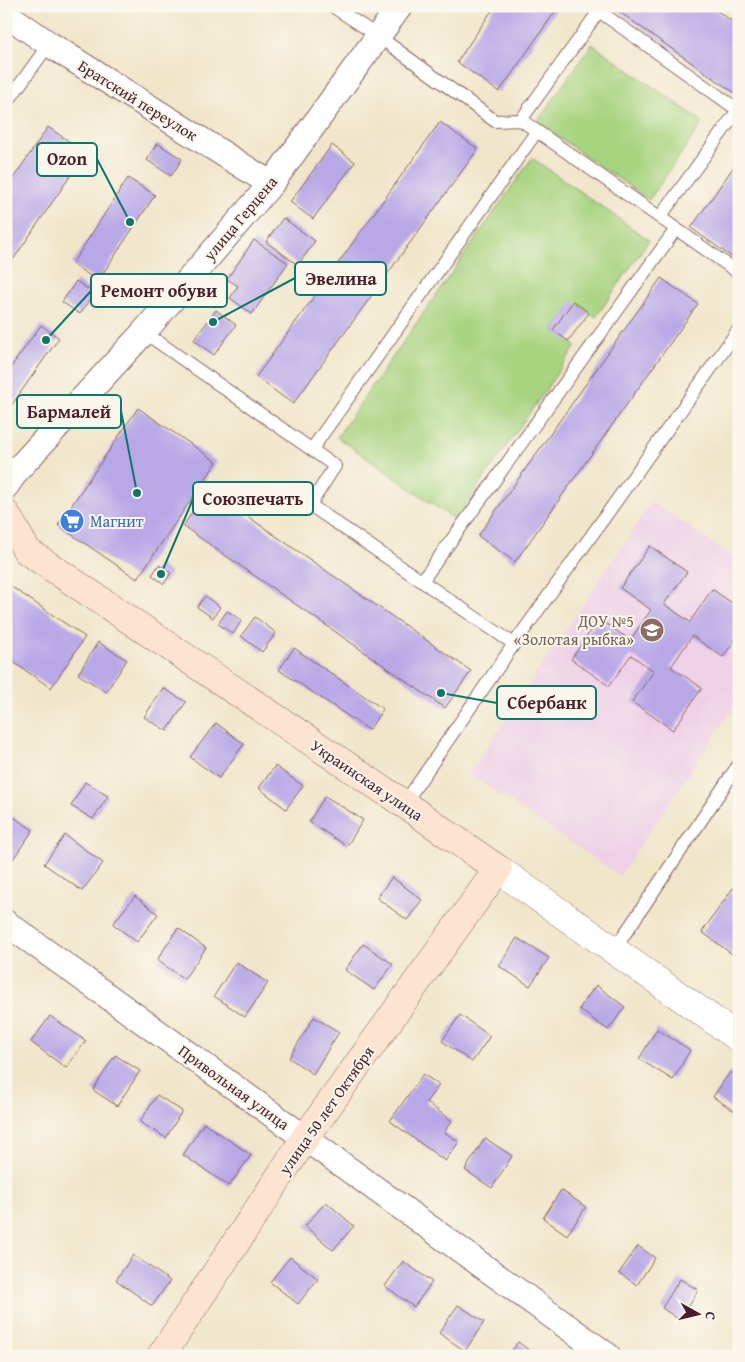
<svg xmlns="http://www.w3.org/2000/svg" width="745" height="1362" font-family="'Gentium Book Plus',serif">
  <style>
    .built { fill: #efd0e7 }
    .green { fill: #a8d480; stroke: #797a56 }
    .building { fill: #b9a8e7 }
    .lines { fill: none; stroke-linecap: round; stroke-linejoin: round }
    .service-casing { stroke: #846563; stroke-width: 14 }
    .minor-casing { stroke: #846563; stroke-width: 27 }
    .tertiary-casing { stroke: #846563; stroke-width: 29 }
    .secondary-casing { stroke: #846563; stroke-width: 29 }
    .service { stroke: #fff; stroke-width: 12 }
    .minor { stroke: #fff; stroke-width: 25 }
    .tertiary { stroke: #fff; stroke-width: 28 }
    .secondary { stroke: #fde4d1; stroke-width: 28 }
    .labels { text-anchor: middle; dominant-baseline: central; stroke-width: 4; stroke-linejoin: round; paint-order: stroke }
    .street-label { font-size: 16px; fill: #4a1f2b; stroke: #fbf7ec }
    .shop-label { font-size: 16px; fill: #366cbe; stroke: #fbf7ec; text-anchor: start }
    .education-label { font-size: 16px; fill: #785e54; stroke: #fbf7ec; text-anchor: end }
    .leader { fill: none; stroke: #0f766e; stroke-width: 2 }
    .callout-dot { fill: #0f766e; stroke: #fbf7ec; stroke-width: 2 }
    .callout { fill: #fbf7ec; stroke: #0f766e; stroke-width: 2 }
    .callout-label { font-size: 18px; text-anchor: middle; font-weight: bold; fill: #4a1f2b }
  </style>
  <rect width="100%" height="100%" fill="#fbf7ec"/>
  <filter id="ink" filterUnits="userSpaceOnUse"><feTurbulence type="fractalNoise" baseFrequency=".02" numOctaves="2"/><feDisplacementMap in="SourceGraphic" scale="10" xChannelSelector="R" yChannelSelector="G"/><feConvolveMatrix kernelMatrix="1 2 1 2 8 2 1 2 1" color-interpolation-filters="sRGB"/></filter>
  <filter id="wash" filterUnits="userSpaceOnUse"><feTurbulence type="fractalNoise" baseFrequency=".0096" numOctaves="4" result="noise"/><feDisplacementMap in="SourceGraphic" scale="20" xChannelSelector="R" yChannelSelector="G"/><feGaussianBlur stdDeviation="1.12" result="paint"/><feColorMatrix in="noise" values="0 0 0 0 0 0 0 0 0 0 0 0 0 0 0 0 0 1.4 0 .05"/><feComposite in="paint" operator="in"/></filter>
  <g filter="url(#wash)">
    <rect width="100%" height="100%" fill="#f0e6ca"/>
    <!-- built -->
    <path class="built" d="M652,502L739,561V699L620,876L469,774Z"/>
    <!-- green -->
    <path class="green" d="M592,44L703,122L649,200L537,122Z
      M532,158L649,240L596,317L573,302L553,330L576,346L455,520L337,437Z"/>
    <g id="blocks">
      <!-- building -->
      <path class="building" d="M495,6H559L499,92L457,62Z
        M611,6H710L739,26V96Z
        M440,122L478,149L293,404L256,377Z
        M48,127L86,153L6,270V189Z
        M157,143L182,159L171,176L147,160Z
        M332,145L355,162L313,219L290,202Z
        M739,159V256L736,260L691,228Z
        M128,178L155,195L98,281L72,264Z
        M283,218L315,241L298,265L266,242Z
        M254,240L288,263L252,314L230,298L238,286L227,279Z
        M661,278L698,304L515,562L478,536Z
        M76,281L94,293L80,314L62,302Z
        M573,301L589,313L568,341L553,330Z
        M216,310L236,325L214,355L194,340Z
        M41,325L59,338L6,413V374Z
        M138,408L217,462L137,579L58,525Z
        M208,489L471,671L445,708L183,526Z
        M650,546L687,572L664,604L690,622L712,589L739,608V635L723,657L692,636L671,667L702,688L673,730L632,702L654,671L631,655L609,686L571,659L599,619L630,640L651,610L620,588Z
        M159,565L171,573L164,584L152,575Z
        M6,583L85,637L51,688L6,657Z
        M205,596L220,607L213,618L197,607Z
        M227,611L242,620L233,634L218,624Z
        M255,617L276,633L262,652L241,636Z
        M98,642L127,660L106,692L78,674Z
        M294,648L383,709L369,730L279,670Z
        M163,688L186,702L167,731L144,717Z
        M216,723L244,744L219,778L190,757Z
        M275,766L303,786L286,809L259,788Z
        M85,782L108,796L93,819L71,806Z
        M325,796L363,820L347,846L309,822Z
        M6,812L33,830L9,865L6,863Z
        M65,835L103,863L82,891L44,864Z
        M392,877L422,900L407,920L377,898Z
        M733,888L739,892V959L702,932Z
        M135,896L158,914L137,942L113,924Z
        M178,928L206,948L184,979L157,960Z
        M517,938L549,958L530,986L499,966Z
        M363,944L393,964L374,990L345,970Z
        M236,962L268,983L245,1017L214,996Z
        M596,985L625,1007L608,1030L579,1009Z
        M460,1015L490,1036L472,1062L442,1041Z
        M50,1016L86,1041L66,1068L31,1042Z
        M314,1017L339,1032L313,1074L289,1058Z
        M657,1029L690,1050L673,1080L639,1059Z
        M115,1055L140,1071L117,1106L93,1090Z
        M730,1072L739,1078V1114L713,1097Z
        M423,1074L439,1085L426,1102L452,1121L444,1132L459,1142L445,1161L390,1121Z
        M157,1095L182,1111L166,1138L140,1122Z
        M204,1123L251,1155L229,1186L183,1155Z
        M485,1138L512,1156L492,1188L465,1170Z
        M561,1190L586,1207L567,1235L543,1218Z
        M326,1202L354,1226L333,1250L305,1226Z
        M638,1246L655,1258L637,1285L619,1273Z
        M133,1255L170,1281L152,1306L116,1280Z
        M290,1257L318,1279L298,1304L270,1282Z
        M403,1261L432,1282L414,1307L385,1286Z
        M680,1279L698,1290L680,1320L662,1308Z
        M458,1305L484,1322L465,1351L439,1333Z
        M518,1342L537,1356H508Z"/>
    </g>
  </g>
  <g filter="url(#ink)">
    <use href="#blocks" fill-opacity="0" stroke="#846563" stroke-width="1"/>
    <g class="lines">
      <defs>
        <path id="service" d="M332,6L378,36L495,121L521,120L739,273
          M6,104L49,44
          M521,120L599,11L738,110L660,217
          M144,332L335,466L310,505L514,644
          M312,449L537,131
          M422,581L676,229
          M404,804L514,644L739,329
          M614,950L739,764"/>
        <path id="minor" d="M6,14L49,44L271,184
          M6,486L18,469L144,332L271,184L400,6
          M6,923L608,1356"/>
        <path id="tertiary" d="M498,869L739,1038"/>
        <path id="secondary" d="M6,514L27,551L404,804L498,869L305,1138L161,1356"/>
      </defs>
      <!-- service casing -->
      <use href="#service" class="service-casing"/>
      <!-- minor casing -->
      <use href="#minor" class="minor-casing"/>
      <!-- tertiary casing -->
      <use href="#tertiary" class="tertiary-casing"/>
      <!-- secondary casing -->
      <use href="#secondary" class="secondary-casing"/>
      <!-- service -->
      <use href="#service" class="service"/>
      <!-- minor -->
      <use href="#minor" class="minor"/>
      <!-- tertiary -->
      <use href="#tertiary" class="tertiary"/>
      <!-- secondary -->
      <use href="#secondary" class="secondary"/>
    </g>
  </g>
  <!-- icons -->
  <defs>
    <symbol id="supermarket-disc" viewBox="-11 -11 22 22"><circle r="9.5" fill="#3f7fe0" stroke="#fbf7ec"/><path d="M-6-5.5h2.5l.6 2H6L4.5 2H-2.5L-4.4-4H-6ZM-1.5 3.2a1.3 1.3 0 1 0 .1 0ZM3 3.2a1.3 1.3 0 1 0 .1 0Z" fill="#fff"/></symbol>
    <symbol id="school-disc" viewBox="-11 -11 22 22"><circle r="9.5" fill="#8d6e63" stroke="#fbf7ec"/><path d="M0-5L7-2L0 1L-7-2ZM-4 1L0 2.5L4 1V4Q0 6-4 4Z" fill="#fff"/></symbol>
  </defs>
  <g fill-rule="evenodd">
    <use href="#supermarket-disc" x="58" y="507" width="28" height="28"/>
    <use href="#school-disc" x="638" y="616" width="28" height="28"/>
  </g>
  <g class="labels">
    <!-- street labels -->
    <g class="street-label">
      <text transform="translate(138 100) rotate(32)">Братский переулок</text>
      <text transform="translate(240 218) rotate(-50)">улица Герцена</text>
      <text transform="translate(367 780) rotate(34)">Украинская улица</text>
      <text transform="translate(234 1087) rotate(36)">Привольная улица</text>
      <text transform="translate(326 1110) rotate(-55)">улица 50 лет Октября</text>
    </g>
    <!-- shop labels -->
    <g class="shop-label">
      <text x="90" y="521">Магнит</text>
    </g>
    <!-- education labels -->
    <g class="education-label">
      <text x="634" y="621">ДОУ №5<tspan x="634" dy="18">«Золотая рыбка»</tspan></text>
    </g>
  </g>
  <!-- callouts -->
  <path class="leader" d="M130 222L97 159M213 322L295 278M46 340L91 291M137 493L121 411M161 574L193 499M441 693L497 703"/>
  <g class="callout-dot">
    <circle cx="130" cy="222" r="5"/>
    <circle cx="213" cy="322" r="5"/>
    <circle cx="46" cy="340" r="5"/>
    <circle cx="137" cy="493" r="5"/>
    <circle cx="161" cy="574" r="5"/>
    <circle cx="441" cy="693" r="5"/>
  </g>
  <g class="callout">
    <rect x="37" y="143" width="60" height="33" rx="5"/>
    <rect x="295" y="262" width="91" height="33" rx="5"/>
    <rect x="91" y="274" width="136" height="33" rx="5"/>
    <rect x="17" y="395" width="104" height="33" rx="5"/>
    <rect x="193" y="482" width="120" height="33" rx="5"/>
    <rect x="497" y="686" width="99" height="33" rx="5"/>
  </g>
  <g class="callout-label">
    <text x="67" y="165">Ozon</text>
    <text x="341" y="285">Эвелина</text>
    <text x="159" y="297">Ремонт обуви</text>
    <text x="69" y="418">Бармалей</text>
    <text x="253" y="505">Союзпечать</text>
    <text x="547" y="709">Сбербанк</text>
  </g>
  <!-- margin -->
  <rect width="745" height="1362" fill="none" stroke="#fbf7ec" stroke-width="25"/>
  <!-- north arrow -->
  <g transform="translate(698 1314) rotate(98)" stroke="#fbf7ec" stroke-width="4" paint-order="stroke">
  <path d="M0-4L9 19L0 12L-9 19Z" fill="#4a1f2b"/>
  <text y="-8" font-size="14" font-weight="bold" text-anchor="middle" fill="#4a1f2b">С</text>
  </g>
</svg>
